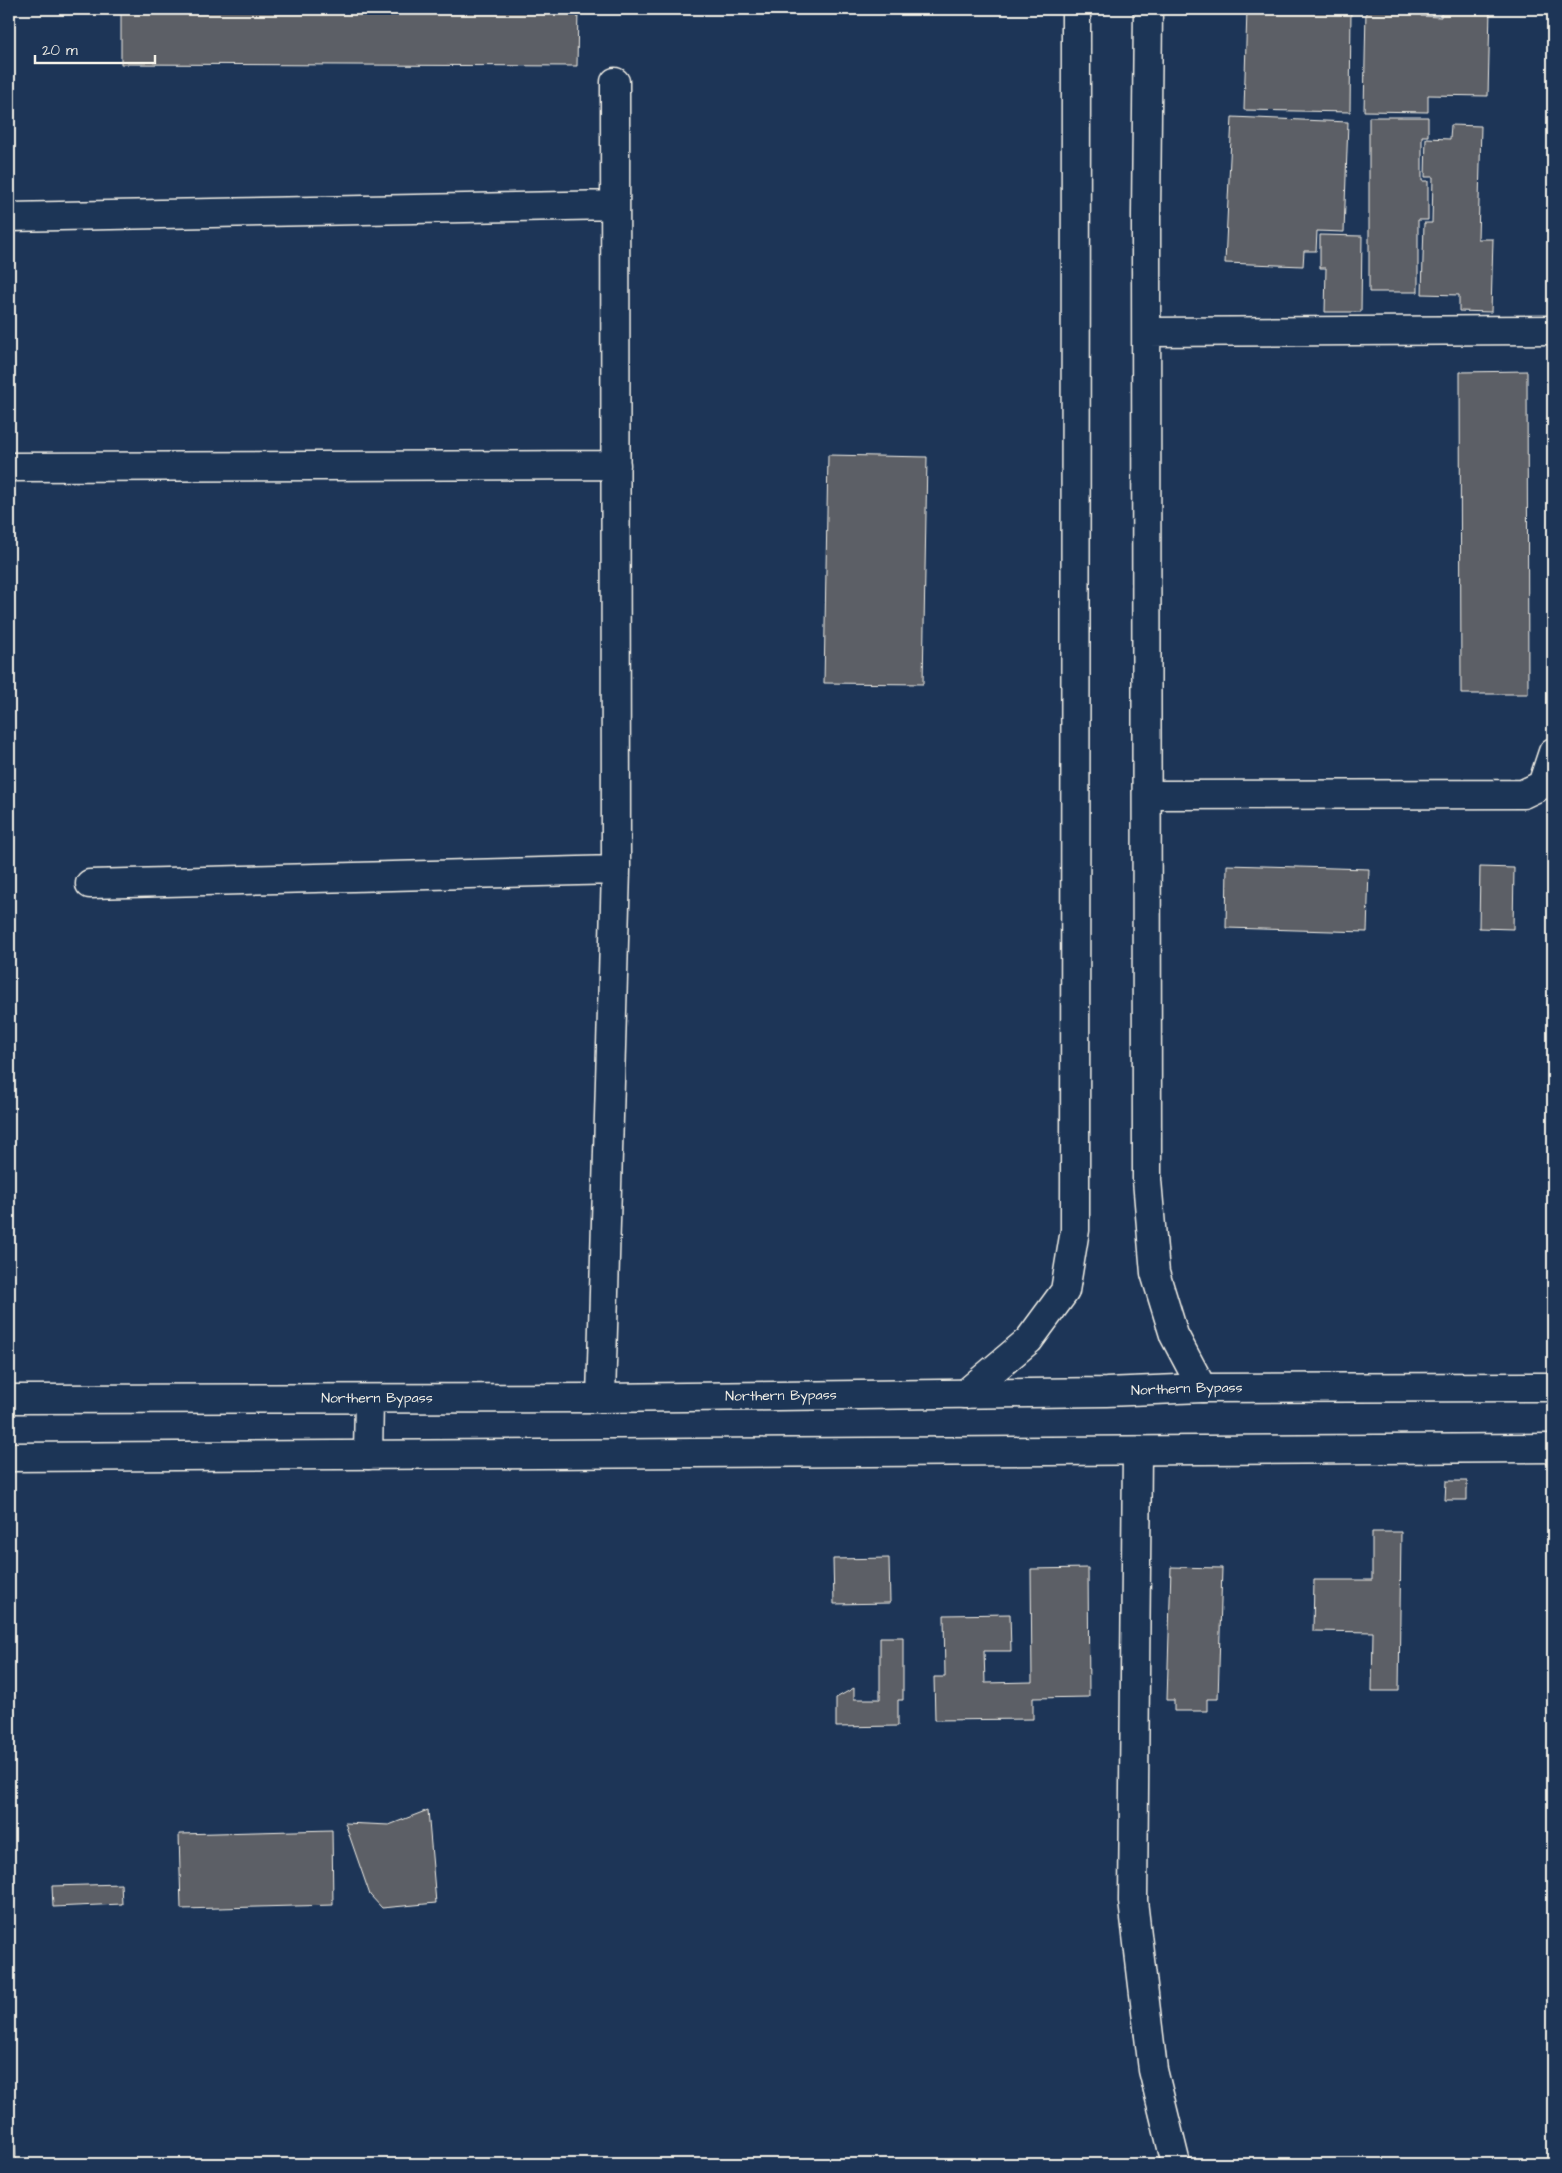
<svg xmlns="http://www.w3.org/2000/svg" width="1562" height="2173" font-family="'Architects Daughter',sans-serif">
  <style>
    .building { fill: #5c5f66; stroke: #f4f1e8 }
    .lines { fill: none; stroke-linecap: round; stroke-linejoin: round }
    .minor-casing { stroke: #f4f1e8; stroke-width: 31 }
    .major-casing { stroke: #f4f1e8; stroke-width: 31 }
    .minor { stroke: #1d3557; stroke-width: 28 }
    .major { stroke: #1d3557; stroke-width: 28 }
    .labels { text-anchor: middle; dominant-baseline: central; stroke-width: 4; stroke-linejoin: round; paint-order: stroke }
    .street-label { font-size: 14px; fill: #f4f1e8; stroke: #1d3557 }
  </style>
  <rect width="100%" height="100%" fill="#1d3557"/>
  <filter id="ink" filterUnits="userSpaceOnUse"><feTurbulence type="fractalNoise" baseFrequency=".02" numOctaves="2"/><feDisplacementMap in="SourceGraphic" scale="10" xChannelSelector="R" yChannelSelector="G"/><feConvolveMatrix kernelMatrix="1 2 1 2 8 2 1 2 1" color-interpolation-filters="sRGB"/></filter>
  <g filter="url(#ink)">
    <!-- building -->
    <path class="building" d="M121,9H578L577,66L121,64Z
      M1247,9H1351L1350,112L1244,110Z
      M1366,9H1421V16L1441,17V9H1490L1488,96L1428,95V112L1364,111Z
      M1232,117L1348,122L1344,232L1317,231L1316,251H1304L1303,266L1225,263Z
      M1369,117H1428V136H1422V181H1428V220H1418V292H1369Z
      M1451,125L1481,126L1478,239H1493L1491,312L1459,311V295L1422,294L1424,223H1432L1433,177H1425L1426,138L1450,139Z
      M1320,235L1362,236L1361,312H1325L1326,268H1320Z
      M1527,371L1528,694H1461L1460,372Z
      M828,455L927,457L923,684L824,683Z
      M1227,865L1369,869L1367,932L1226,928Z
      M1480,867L1514,868L1513,929L1479,928Z
      M1446,1481H1467V1500H1445Z
      M1372,1532H1401L1399,1691H1372L1373,1632L1313,1631L1314,1580H1372Z
      M889,1558L890,1603L834,1604L833,1559Z
      M1171,1567L1222,1568L1218,1699H1207V1711H1174V1700H1167Z
      M1088,1568L1089,1697L1033,1698V1719L935,1720L934,1677H945L944,1615L1010,1614L1011,1651H984L985,1683L1032,1682L1031,1569Z
      M880,1637H903V1700H898V1726L836,1727V1698L854,1688V1699H880Z
      M428,1810L436,1903L382,1908L370,1895L345,1823L389,1825Z
      M332,1830L333,1905L181,1909L179,1834Z
      M121,1884L122,1904L53,1907L52,1886Z
      M9,2127H15L16,2164H9Z"/>
    <g class="lines">
      <defs>
        <path id="minor" d="M1148,9L1146,215L1147,1180L1155,1273L1174,1335L1202,1388
          M9,217L615,205
          M1147,332L1553,330
          M9,467L616,465
          M1147,795L1523,794L1542,785L1553,752
          M90,884L616,870
          M965,1394L1029,1340L1065,1291L1075,1230L1076,9
          M601,1398L616,870L615,82
          M1137,1451L1133,1901L1153,2070L1176,2164"/>
        <g id="major">
          <path id="s1" d="M9,1399L601,1398L1106,1392L1202,1388L1553,1387"/>
          <path d="M368,1455L369,1399"/>
          <path d="M9,1457L1553,1448"/>
        </g>
      </defs>
      <!-- minor casing -->
      <use href="#minor" class="minor-casing"/>
      <!-- major casing -->
      <use href="#major" class="major-casing"/>
      <!-- minor -->
      <use href="#minor" class="minor"/>
      <!-- major -->
      <use href="#major" class="major"/>
    </g>
  </g>
  <g class="labels">
    <!-- street labels -->
    <g class="street-label">
      <text stroke="none"><textPath href="#s1" startOffset="1178">Northern Bypass</textPath></text>
      <text stroke="none"><textPath href="#s1" startOffset="772">Northern Bypass</textPath></text>
      <text stroke="none"><textPath href="#s1" startOffset="368">Northern Bypass</textPath></text>
    </g>
  </g>
  <!-- margin -->
  <rect width="1562" height="2173" fill="none" stroke="#1d3557" stroke-width="30"/>
  <rect x="15" y="15" width="1532" height="2143" fill="none" stroke="#f4f1e8" stroke-width="2" filter="url(#ink)"/>
  <!-- scale -->
  <path d="M35 55v8h120v-8" fill="none" stroke="#f4f1e8" stroke-width="2.5"/>
  <text x="42" y="55" font-size="15" fill="#f4f1e8" stroke="#1d3557" stroke-width="4" paint-order="stroke">20 m</text>
</svg>
